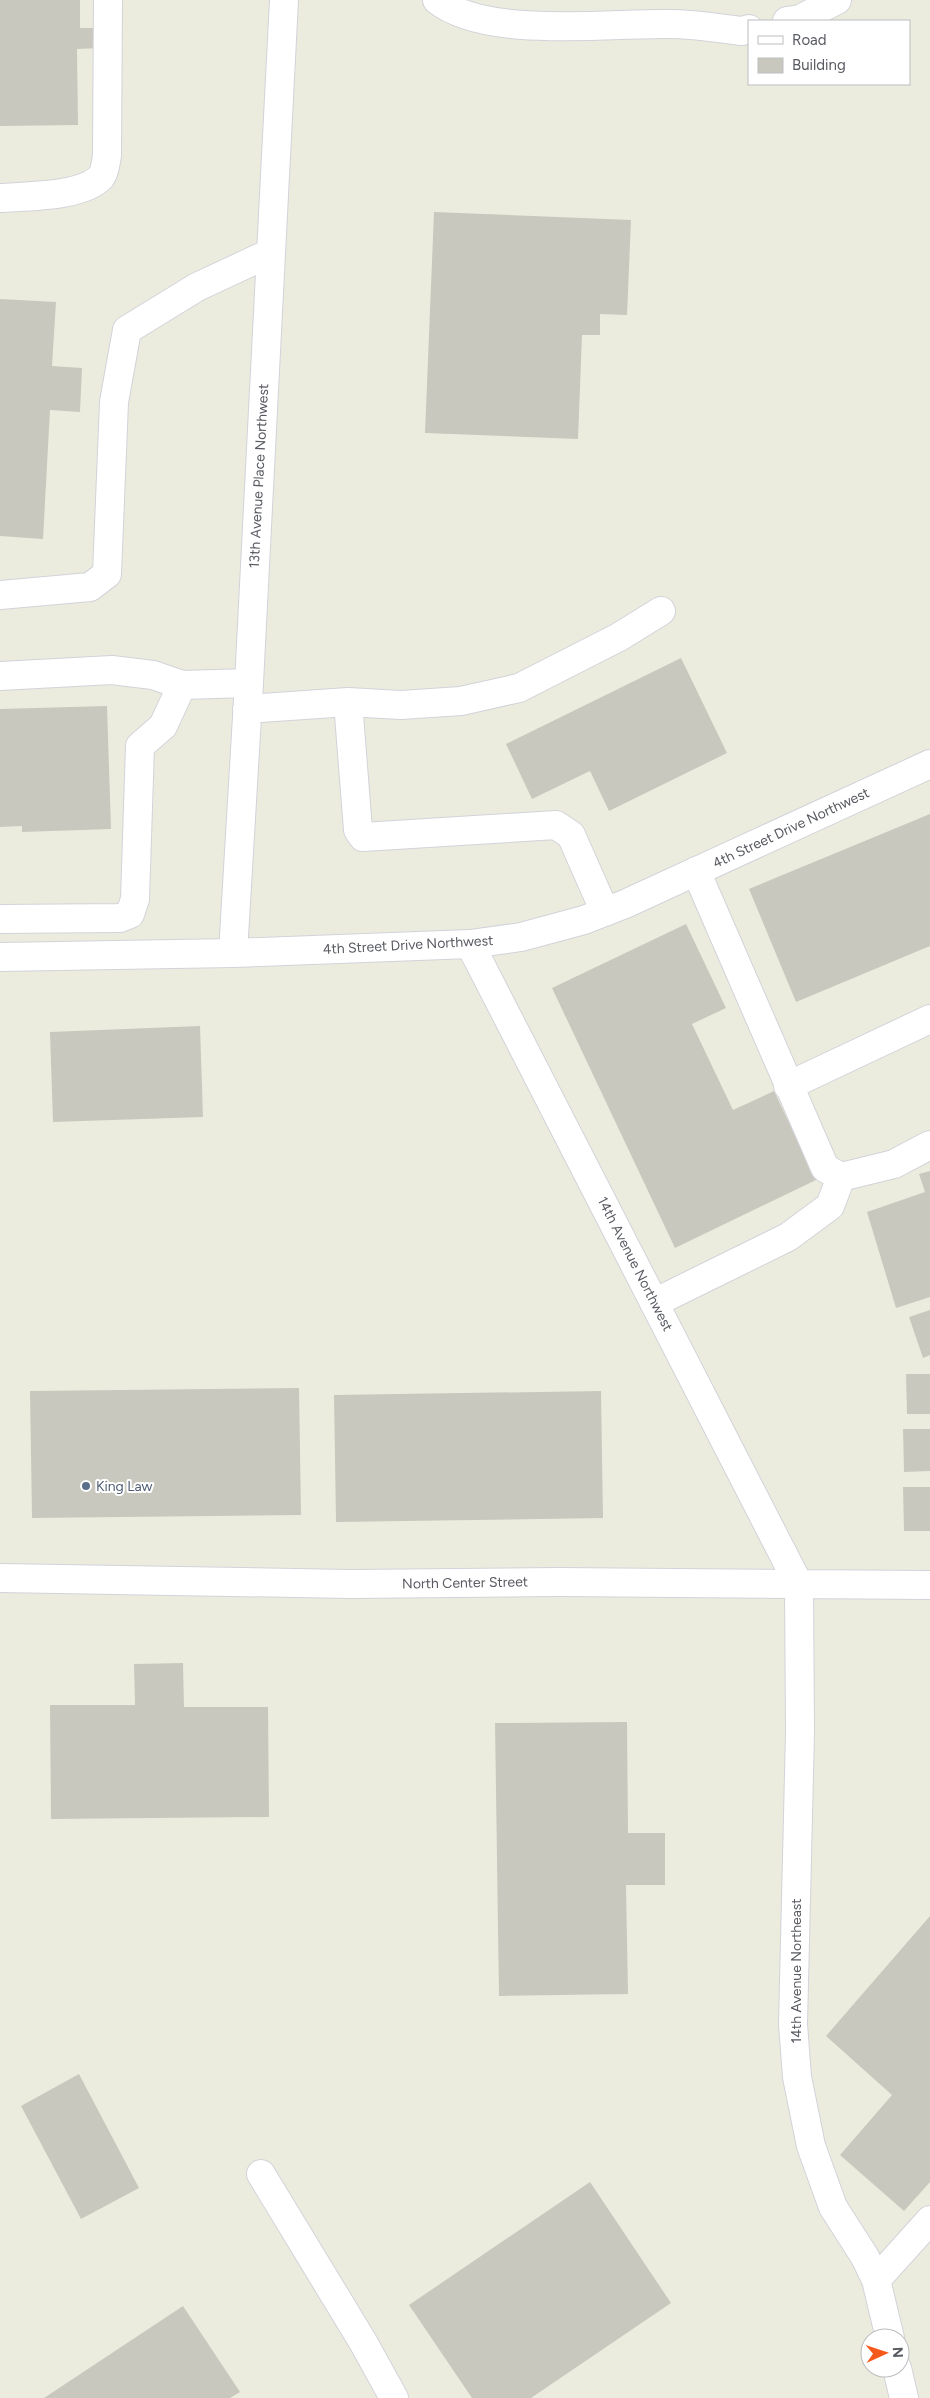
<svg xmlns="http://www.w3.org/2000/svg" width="930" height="2398" font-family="Figtree,sans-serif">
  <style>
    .building { fill: #c9c8be }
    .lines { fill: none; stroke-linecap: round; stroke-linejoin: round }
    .minor-casing { stroke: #d2d3da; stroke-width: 30 }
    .minor { stroke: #fff; stroke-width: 28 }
    .service-dot { fill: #5c6f8a; stroke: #fff; stroke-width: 2 }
    .labels { text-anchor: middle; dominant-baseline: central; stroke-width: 4; stroke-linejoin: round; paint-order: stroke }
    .street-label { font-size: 14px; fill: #585a61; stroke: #fff }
    .service-label { font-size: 14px; fill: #4e5e75; stroke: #fff; text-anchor: start }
  </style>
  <rect width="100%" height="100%" fill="#ececde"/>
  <!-- building -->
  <path class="building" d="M0,0H80V28H100L101,48L77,49L78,125L0,126Z
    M434,212L631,220L627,315L600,314V335H582L578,439L425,433Z
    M0,299L56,302L52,366L82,368L80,412L50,410L43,539L0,536Z
    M681,658L727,753L609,811L590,771L532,799L506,744Z
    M107,706L111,829L22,832V826L0,827V709Z
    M930,814V946L796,1002L749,889Z
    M686,924L726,1008L692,1024L733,1110L774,1091L816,1180L675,1248L552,988Z
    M200,1026L203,1117L53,1122L50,1032Z
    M930,1171V1297L896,1308L867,1212L925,1192L919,1174Z
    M930,1310V1355L923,1358L909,1317Z
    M906,1374H930V1414H907Z
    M299,1388L301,1515L32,1518L30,1391Z
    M601,1391L603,1518L336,1522L334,1395Z
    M903,1429H930V1471L904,1472Z
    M903,1487H930V1531H904Z
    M183,1663L184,1707H268L269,1817L51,1819L50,1705H135L134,1664Z
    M627,1722L628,1833H665V1885H626L628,1994L499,1996L495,1723Z
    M930,1916V2182L904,2211L840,2155L892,2095L826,2036Z
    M79,2074L139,2188L81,2219L21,2106Z
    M590,2182L671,2303L531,2398H472L409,2305Z
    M183,2306L240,2392L230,2398H44Z"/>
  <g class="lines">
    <defs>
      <path id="minor" d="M437,0C486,39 607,23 669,24C693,24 718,28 742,31L749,29
        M787,21L800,19L837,0
        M0,198C27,196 82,197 101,177C105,172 106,161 107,155L108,0
        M0,595L90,587L107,574L114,402L127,330L197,287L270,253
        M0,676L112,670L153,675L182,685L249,683
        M348,702L401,705L461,701L519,688L619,637L661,611
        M247,709L348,702L358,830L363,837L556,825L571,835L605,912
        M696,871L825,1168L841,1177L894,1164L930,1145
        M0,919L120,918L130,914L135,899L140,746L163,726L182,685
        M470,944L799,1585L800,1732L793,2024L797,2077L811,2146L833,2207L865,2257L876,2280L890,2338
        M233,953L249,683L284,0
        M0,957L233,953L470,944L521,937L584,920L625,904L930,764
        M788,1086L930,1019
        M654,1303L788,1237L830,1206L841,1177
        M0,1578L351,1584L558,1582L930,1585
        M261,2174L363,2342L394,2398
        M876,2280L930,2220
        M897,2368L904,2398"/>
    </defs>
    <!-- minor casing -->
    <use href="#minor" class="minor-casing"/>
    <!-- minor -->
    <use href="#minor" class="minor"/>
  </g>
  <!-- markers -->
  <circle class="service-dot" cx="86" cy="1486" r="5"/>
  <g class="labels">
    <!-- street labels -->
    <g class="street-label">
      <text transform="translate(259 476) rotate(-87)">13th Avenue Place Northwest</text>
      <text transform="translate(791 828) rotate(-25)">4th Street Drive Northwest</text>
      <text transform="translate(408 945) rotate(-3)">4th Street Drive Northwest</text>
      <text transform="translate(635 1264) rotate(63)">14th Avenue Northwest</text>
      <text transform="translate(465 1583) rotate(-1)">North Center Street</text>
      <text transform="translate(796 1971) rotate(-90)">14th Avenue Northeast</text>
    </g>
    <!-- service labels -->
    <g class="service-label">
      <text x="96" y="1486">King Law</text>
    </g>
  </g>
  <!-- legend -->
  <rect x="748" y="20" width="162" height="65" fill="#ffffff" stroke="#bcbdc0"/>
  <rect x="758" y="36" width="25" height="8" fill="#ffffff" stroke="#bcbdc0"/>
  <text x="792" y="45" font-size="15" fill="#585a61">Road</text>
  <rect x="758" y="58" width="25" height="15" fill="#c9c8be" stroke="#bcbdc0"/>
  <text x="792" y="70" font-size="15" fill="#585a61">Building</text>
  <!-- north arrow -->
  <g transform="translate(885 2353) rotate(87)"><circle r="24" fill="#ffffff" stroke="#bcbdc0"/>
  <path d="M0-4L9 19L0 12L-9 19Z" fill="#f55a1c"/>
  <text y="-8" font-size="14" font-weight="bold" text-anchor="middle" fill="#585a61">N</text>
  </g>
</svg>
